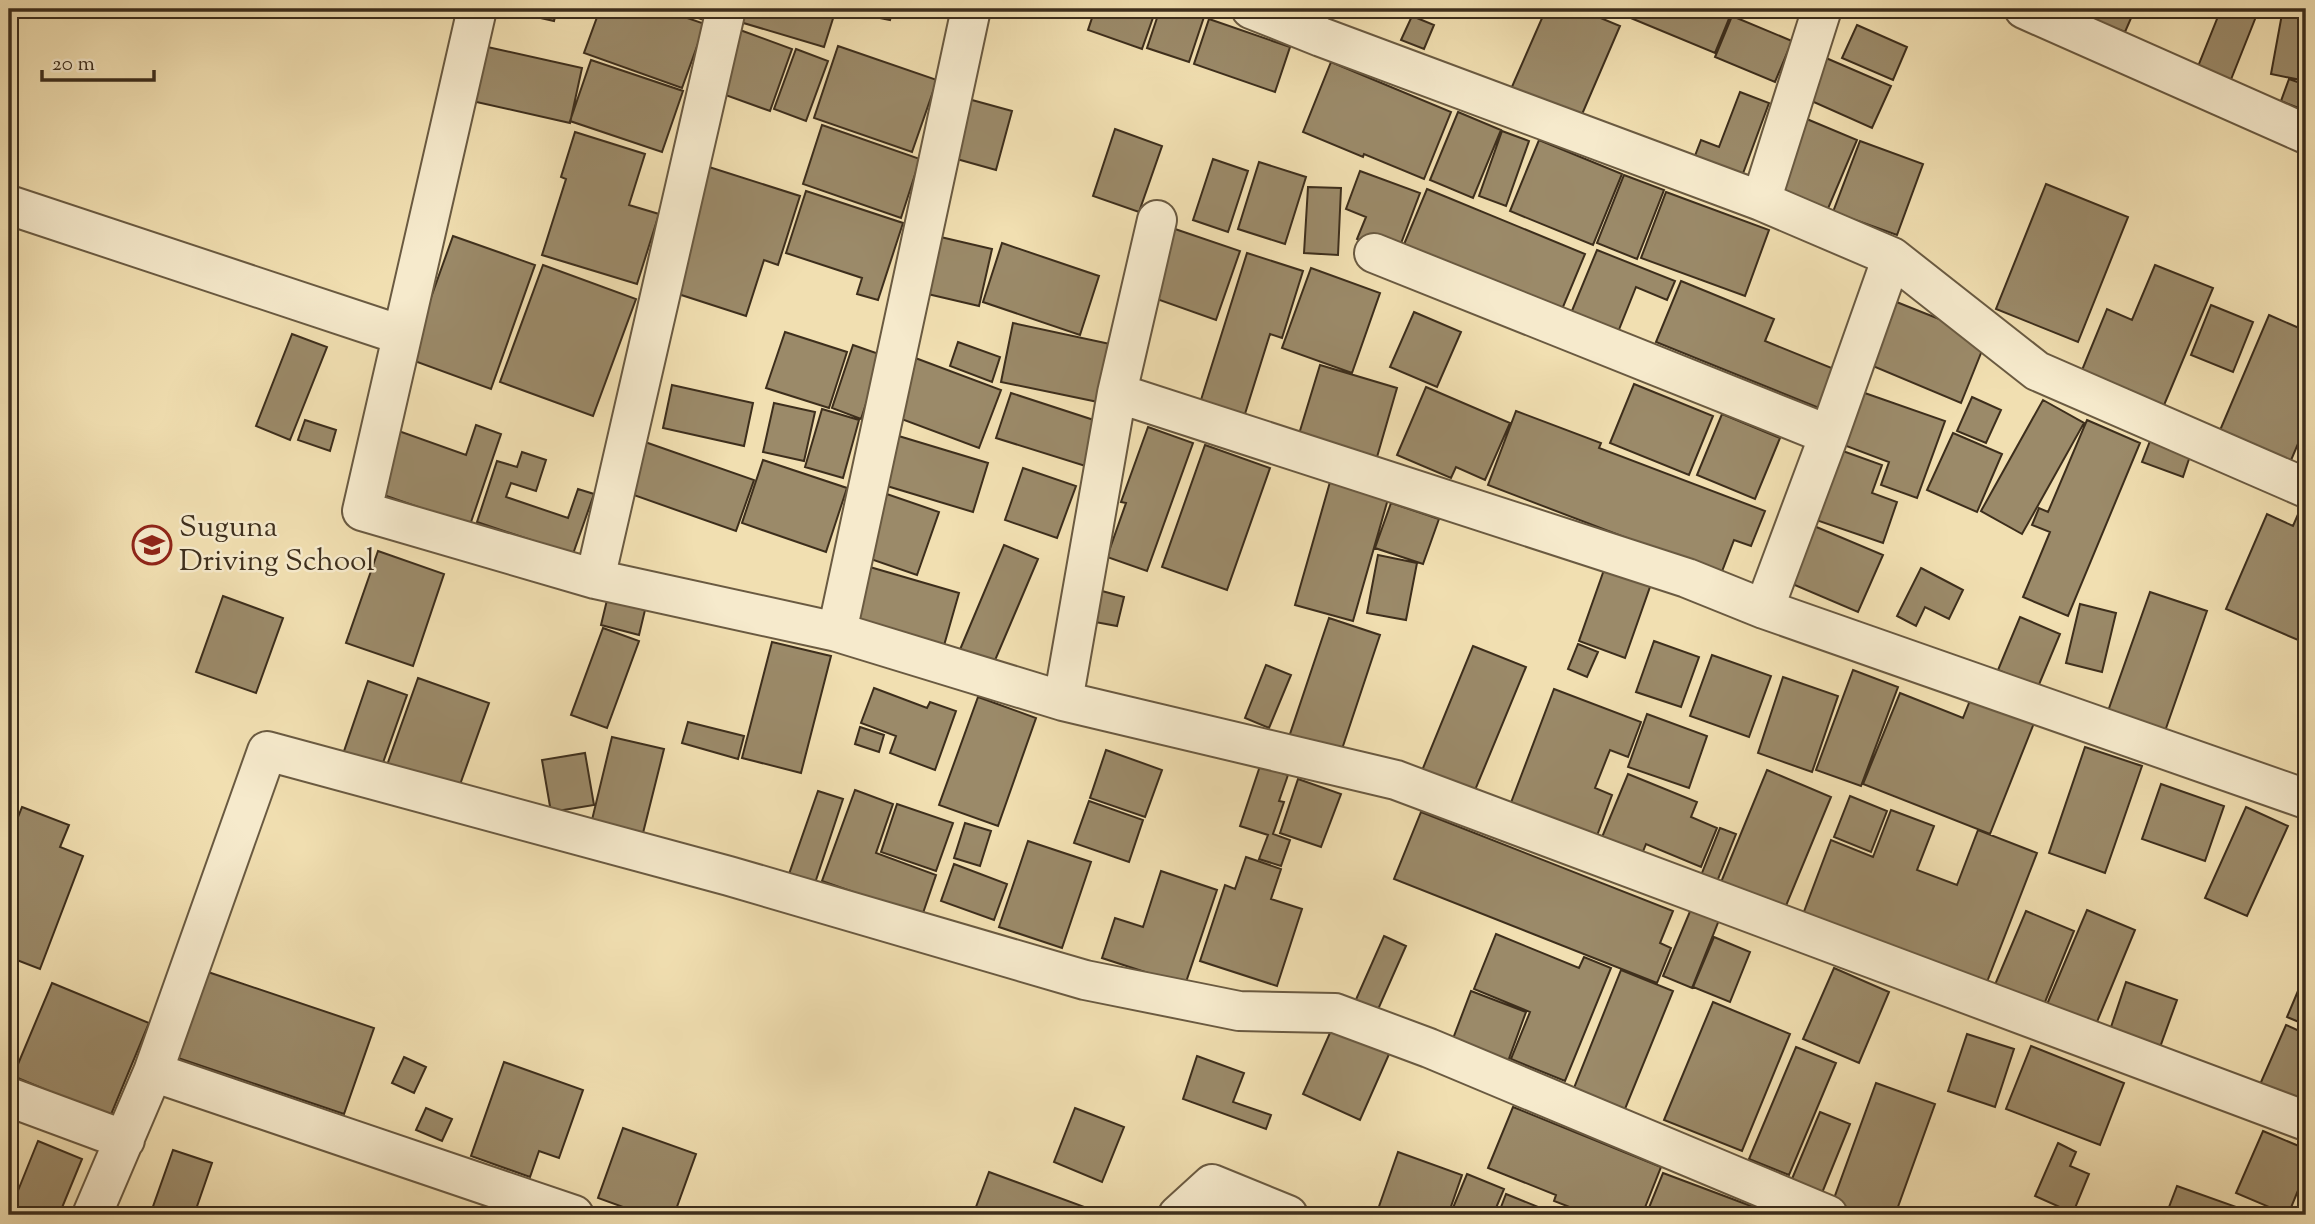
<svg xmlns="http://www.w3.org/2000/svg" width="2315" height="1224" font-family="'Sorts Mill Goudy',serif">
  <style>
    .building { fill: #9b8a69; stroke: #3d2e1c; stroke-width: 2 }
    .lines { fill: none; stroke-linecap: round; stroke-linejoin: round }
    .minor-casing { stroke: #6a5a41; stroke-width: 42 }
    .minor { stroke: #f6eacc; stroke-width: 38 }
    .labels { text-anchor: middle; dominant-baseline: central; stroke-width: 5; stroke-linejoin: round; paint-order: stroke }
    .poi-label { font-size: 30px; fill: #3d2e1c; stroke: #f6eacc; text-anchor: start }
  </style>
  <rect width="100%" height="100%" fill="#f1dfb1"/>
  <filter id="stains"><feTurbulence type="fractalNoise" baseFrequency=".00286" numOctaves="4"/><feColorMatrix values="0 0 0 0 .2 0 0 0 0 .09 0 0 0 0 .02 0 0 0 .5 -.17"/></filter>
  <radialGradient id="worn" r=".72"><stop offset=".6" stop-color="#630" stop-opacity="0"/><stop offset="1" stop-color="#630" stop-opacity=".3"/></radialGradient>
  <!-- building -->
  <path class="building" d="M500,9H557L554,21Z
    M600,9H661L705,24L682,88L584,53Z
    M673,9H704L701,19Z
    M733,9H836L824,47L730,19Z
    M850,9H893L890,20L850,12Z
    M1095,9H1156L1142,49L1088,30Z
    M1160,9H1180L1204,17L1189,62L1147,48Z
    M1546,9H1579L1620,26L1580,119L1511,89Z
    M1609,9H1733L1715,53Z
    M2081,9H2135L2125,32L2079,14Z
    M2221,9H2259L2230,82L2197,69Z
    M2282,14L2306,19V81L2271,74Z
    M1412,16L1434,25L1424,49L1401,40Z
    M1732,16L1792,41L1775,82L1715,57Z
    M1209,19L1290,47L1275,92L1194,64Z
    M1857,25L1907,47L1893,80L1842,58Z
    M740,30L792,49L770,111L717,92Z
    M483,46L582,68L570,123L472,101Z
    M838,46L937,80L912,152L814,118Z
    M796,49L828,61L806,121L774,109Z
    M1826,58L1891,86L1872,128L1807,99Z
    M591,60L683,91L662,152L570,121Z
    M1331,62L1451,112L1424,179L1364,154L1363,157L1303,132Z
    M2289,79L2306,85V111L2281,101Z
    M1740,92L1769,103L1738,187L1690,169L1701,140L1719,147Z
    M961,97L1012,111L996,170L946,156Z
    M1458,112L1501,130L1473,198L1430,180Z
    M1802,117L1857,140L1827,211L1773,188Z
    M822,125L920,159L901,218L803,184Z
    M1115,129L1162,146L1139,212L1093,196Z
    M1502,131L1529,141L1506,206L1479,196Z
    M575,132L645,154L629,205L659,214L637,284L542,255L566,179L561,177Z
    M1539,140L1622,174L1593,245L1510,211Z
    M1860,141L1923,164L1897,235L1833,212Z
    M1213,159L1248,171L1228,232L1193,220Z
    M1259,162L1306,177L1285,244L1238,229Z
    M709,167L800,196L778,265L764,260L746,316L669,291Z
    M1360,171L1420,193L1397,254L1357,239L1366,217L1346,209Z
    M1624,175L1664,190L1637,259L1597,243Z
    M2046,184L2128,217L2078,342L1996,309Z
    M1308,187L1341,188L1338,255L1304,253Z
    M1427,189L1585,254L1558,319L1400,254Z
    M806,191L903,223L878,300L857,294L862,278L786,253Z
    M1666,192L1769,230L1745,296L1641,258Z
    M1175,229L1240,251L1216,320L1151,297Z
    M932,235L992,249L979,306L919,292Z
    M453,236L535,265L491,389L409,359Z
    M1002,243L1099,276L1080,335L983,302Z
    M1597,250L1675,281L1667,300L1636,287L1616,337L1569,318Z
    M1247,253L1303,271L1282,338L1270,334L1244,417L1200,403Z
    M543,265L636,299L593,416L500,382Z
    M2155,265L2213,288L2162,410L2080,375L2107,309L2132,320Z
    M1311,268L1380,293L1352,373L1282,348Z
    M1681,281L1774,319L1765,341L1839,371L1824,410L1656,342Z
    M1894,301L1987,338L1961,403L1868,364Z
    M2211,305L2253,322L2233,372L2191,355Z
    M1414,312L1461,332L1437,387L1390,367Z
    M2269,315L2306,331V425L2289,465L2218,435Z
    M1013,323L1110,344L1098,402L1001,382Z
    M785,332L847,352L829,408L766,388Z
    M292,334L327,347L290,440L256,426Z
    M958,342L1000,357L992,382L950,366Z
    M853,345L882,355L861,419L832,408Z
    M910,356L1001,390L979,448L888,414Z
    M1320,365L1397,388L1377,457L1299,434Z
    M1634,384L1713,416L1689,475L1610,443Z
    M672,385L753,403L744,446L663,428Z
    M1426,387L1510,423L1485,480L1456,467L1451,478L1397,455Z
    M1859,391L1945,421L1917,498L1881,485L1889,462L1841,444Z
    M1011,393L1109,425L1095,469L996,438Z
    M1972,397L2001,410L1986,443L1957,431Z
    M2043,400L2084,423L2022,534L1981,511Z
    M774,403L815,412L804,461L763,452Z
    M822,409L859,420L843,478L805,467Z
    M1516,411L1601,443L1599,448L1765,511L1751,546L1734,540L1721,574L1488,485Z
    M1722,414L1780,438L1755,499L1697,475Z
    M305,420L336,430L330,451L298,440Z
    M2087,420L2140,443L2068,616L2023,597L2050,532L2032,525L2039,508L2048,512Z
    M476,425L501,434L470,525L375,492L396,430L466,455Z
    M1148,427L1193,443L1147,571L1107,557L1126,503L1121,502Z
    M1953,433L2002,454L1977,512L1927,490Z
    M892,434L988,463L973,512L877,483Z
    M2150,441L2190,456L2183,477L2142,462Z
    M645,442L754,480L736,531L628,493Z
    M1205,445L1270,468L1227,590L1162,567Z
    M1840,450L1882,465L1872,493L1897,502L1883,543L1816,520Z
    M522,452L546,460L536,491L511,483L506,497L568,518L578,489L594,494L573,554L477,522L497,461L517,467Z
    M763,460L847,488L826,552L742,523Z
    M1023,468L1076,486L1057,538L1005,520Z
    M1330,482L1388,499L1353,621L1295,605Z
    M878,491L939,512L917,575L856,554Z
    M1391,503L1439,519L1423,564L1375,548Z
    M2302,505L2306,506V620L2298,640L2226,609L2267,514L2293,526Z
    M1814,526L1883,555L1858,612L1790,583Z
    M1004,545L1038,559L993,665L959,652Z
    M378,551L444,574L413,666L346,643Z
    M1378,555L1417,563L1406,620L1367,613Z
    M863,565L959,593L943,649L848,622Z
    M1605,567L1651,584L1625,658L1579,641Z
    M1921,568L1963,590L1949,619L1925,607L1916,626L1897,616Z
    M1102,591L1124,597L1117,626L1095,622Z
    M2150,592L2207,611L2164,734L2107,714Z
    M223,596L283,618L256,693L196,672Z
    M607,600L645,610L639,635L601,625Z
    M2080,604L2116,613L2102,672L2066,663Z
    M2020,617L2060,634L2038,687L1998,670Z
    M1329,618L1380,635L1339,758L1288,740Z
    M603,628L639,641L607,728L571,715Z
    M1654,641L1699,657L1681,707L1636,692Z
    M772,642L831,656L801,773L742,758Z
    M1578,644L1598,652L1587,677L1568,669Z
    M1473,646L1526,667L1473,795L1421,773Z
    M1712,655L1771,676L1749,737L1690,716Z
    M1266,665L1291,675L1269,728L1245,718Z
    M1853,670L1898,687L1861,786L1816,770Z
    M1783,677L1838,696L1812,772L1758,753Z
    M418,678L489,703L457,793L386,768Z
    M368,681L407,695L379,774L341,760Z
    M874,688L927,708L930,702L956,711L935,770L890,753L896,736L861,723Z
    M1554,689L1641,722L1628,757L1610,750L1595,788L1612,795L1595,841L1509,808Z
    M1900,693L1963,718L1971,698L2034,723L1990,834L1863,784Z
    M978,697L1036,718L998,826L939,805Z
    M1647,714L1707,736L1689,788L1628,767Z
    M688,722L744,736L738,759L682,743Z
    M860,727L884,735L879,752L855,744Z
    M612,737L664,749L642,837L591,824Z
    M2085,747L2142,766L2105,873L2049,853Z
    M1106,750L1162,770L1145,817L1090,798Z
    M585,753L594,805L551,812L542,760Z
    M1260,766L1288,775L1279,801L1284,802L1273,834L1290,840L1281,866L1259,859L1268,835L1240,826Z
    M1767,770L1831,797L1783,913L1719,887Z
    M1628,774L1697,802L1691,817L1717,828L1701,867L1646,844L1640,859L1600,842Z
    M1298,779L1341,794L1321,847L1280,833Z
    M2161,784L2224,806L2205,861L2142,839Z
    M855,790L893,804L876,853L936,875L922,916L822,881Z
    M818,791L843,799L814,886L788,877Z
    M1850,796L1887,811L1871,852L1834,837Z
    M1089,801L1143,820L1129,862L1074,843Z
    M897,804L953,823L936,871L881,852Z
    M22,807L69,825L60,847L83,856L40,969L9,957V840Z
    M2246,807L2288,826L2247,916L2205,898Z
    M1891,810L1934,826L1917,870L1957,885L1978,830L2037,853L1985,987L1802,917L1831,840L1873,857Z
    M1421,812L1673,911L1660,943L1671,948L1657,983L1394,879Z
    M965,823L991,831L980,866L954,858Z
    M1720,828L1736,834L1716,884L1700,878Z
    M1028,841L1091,862L1062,948L999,927Z
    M1246,857L1281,869L1271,899L1302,909L1277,986L1200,961L1225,885L1235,889Z
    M954,864L1007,884L994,920L941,901Z
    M1161,871L1217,890L1185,985L1102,958L1115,918L1143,927Z
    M1691,909L1719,920L1692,988L1663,976Z
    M2087,910L2135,930L2094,1029L2045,1009Z
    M2026,911L2074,931L2043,1007L1994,987Z
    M1496,934L1579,968L1584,957L1611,968L1565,1081L1511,1059L1530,1012L1474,989Z
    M1384,936L1406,946L1376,1014L1354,1004Z
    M1714,937L1750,952L1730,1002L1693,987Z
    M1834,968L1889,992L1859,1063L1803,1039Z
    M1621,970L1673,991L1625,1109L1574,1088Z
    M208,972L374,1028L344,1114L178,1058Z
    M2306,972V1025L2287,1017Z
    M2126,982L2177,1000L2159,1050L2109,1033Z
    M52,983L149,1023L110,1117L13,1076Z
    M1471,991L1526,1012L1507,1064L1451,1044Z
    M1713,1002L1790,1034L1742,1151L1664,1120Z
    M2286,1025L2306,1034V1110L2258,1089Z
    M1333,1026L1390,1052L1360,1120L1303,1094Z
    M1967,1034L2014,1049L1995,1107L1948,1091Z
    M2031,1046L2124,1083L2100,1145L2006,1109Z
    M1796,1047L1836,1063L1789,1175L1749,1159Z
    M1197,1056L1244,1073L1233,1102L1271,1115L1266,1129L1183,1099Z
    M404,1057L426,1067L414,1093L392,1083Z
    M504,1062L583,1090L559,1158L539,1151L530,1177L471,1156Z
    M1876,1083L1935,1104L1895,1215H1863L1832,1204Z
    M1513,1107L1661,1167L1642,1215H1590L1554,1201L1556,1195L1488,1168Z
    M426,1108L452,1119L442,1141L416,1130Z
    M1075,1108L1124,1127L1102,1182L1054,1162Z
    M1820,1112L1850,1124L1820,1198L1789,1186Z
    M623,1128L696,1154L674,1215H645L598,1198Z
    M2263,1131L2306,1149V1171L2288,1215L2236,1193Z
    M38,1141L82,1159L59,1215H12L9,1213Z
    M2058,1143L2076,1152L2070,1166L2089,1174L2073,1213L2035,1196Z
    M173,1150L212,1163L194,1215H150Z
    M1398,1152L1462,1175L1448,1215H1376Z
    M989,1172L1090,1209L1088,1215H973Z
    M1663,1173L1775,1215H1646Z
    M1467,1174L1504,1189L1493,1215H1450Z
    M2177,1186L2242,1209L2240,1215H2166Z
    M1506,1194L1558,1215H1498Z"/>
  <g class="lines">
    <defs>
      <path id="minor" d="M477,9L362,511L595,579L837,632L1063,701L1396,780L2306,1121
        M1251,9L1321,37L1761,201L1892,257L1829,435L1764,609
        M2024,9L2306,134
        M1761,201L1822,9
        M9,205L401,335
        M1374,253L1829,435
        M1892,257L2037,371L2306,488
        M1117,393L1157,220
        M595,579L726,9
        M837,632L971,9
        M1063,701L1117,393L1687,578L1764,609L2306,799
        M9,1097L125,1140
        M92,1215L153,1072
        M574,1215L153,1072L267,751L729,876L1085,980L1239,1011L1335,1013L1429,1048L1828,1215
        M1178,1215L1212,1184L1288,1215"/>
    </defs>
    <!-- minor casing -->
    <use href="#minor" class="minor-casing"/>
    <!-- minor -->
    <use href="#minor" class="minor"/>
  </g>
  <!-- icons -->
  <defs>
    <symbol id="school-ring" viewBox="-11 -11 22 22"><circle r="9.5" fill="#f6eacc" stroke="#8f2418" stroke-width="1.5"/><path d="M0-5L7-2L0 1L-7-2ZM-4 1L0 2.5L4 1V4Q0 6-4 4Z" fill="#8f2418"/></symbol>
  </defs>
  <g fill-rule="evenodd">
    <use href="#school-ring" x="130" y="523" width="44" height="44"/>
  </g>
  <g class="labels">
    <!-- poi labels -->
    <g class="poi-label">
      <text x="179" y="528">Suguna<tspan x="179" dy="34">Driving School</tspan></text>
    </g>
  </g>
  <!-- margin -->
  <rect width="2315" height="1224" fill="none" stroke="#f1dfb1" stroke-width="35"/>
  <rect x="10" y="10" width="2294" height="1203" fill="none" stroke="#3d2e1c" stroke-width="3.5"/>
  <rect x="18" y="18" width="2280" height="1189" fill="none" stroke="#3d2e1c" stroke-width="2"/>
  <!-- scale -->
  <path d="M42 70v10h112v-10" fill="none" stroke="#3d2e1c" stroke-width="3.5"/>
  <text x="52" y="70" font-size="21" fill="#3d2e1c" stroke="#f6eacc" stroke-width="5" paint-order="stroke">20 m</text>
  <rect width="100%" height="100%" filter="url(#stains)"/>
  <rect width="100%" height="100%" fill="url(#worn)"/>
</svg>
